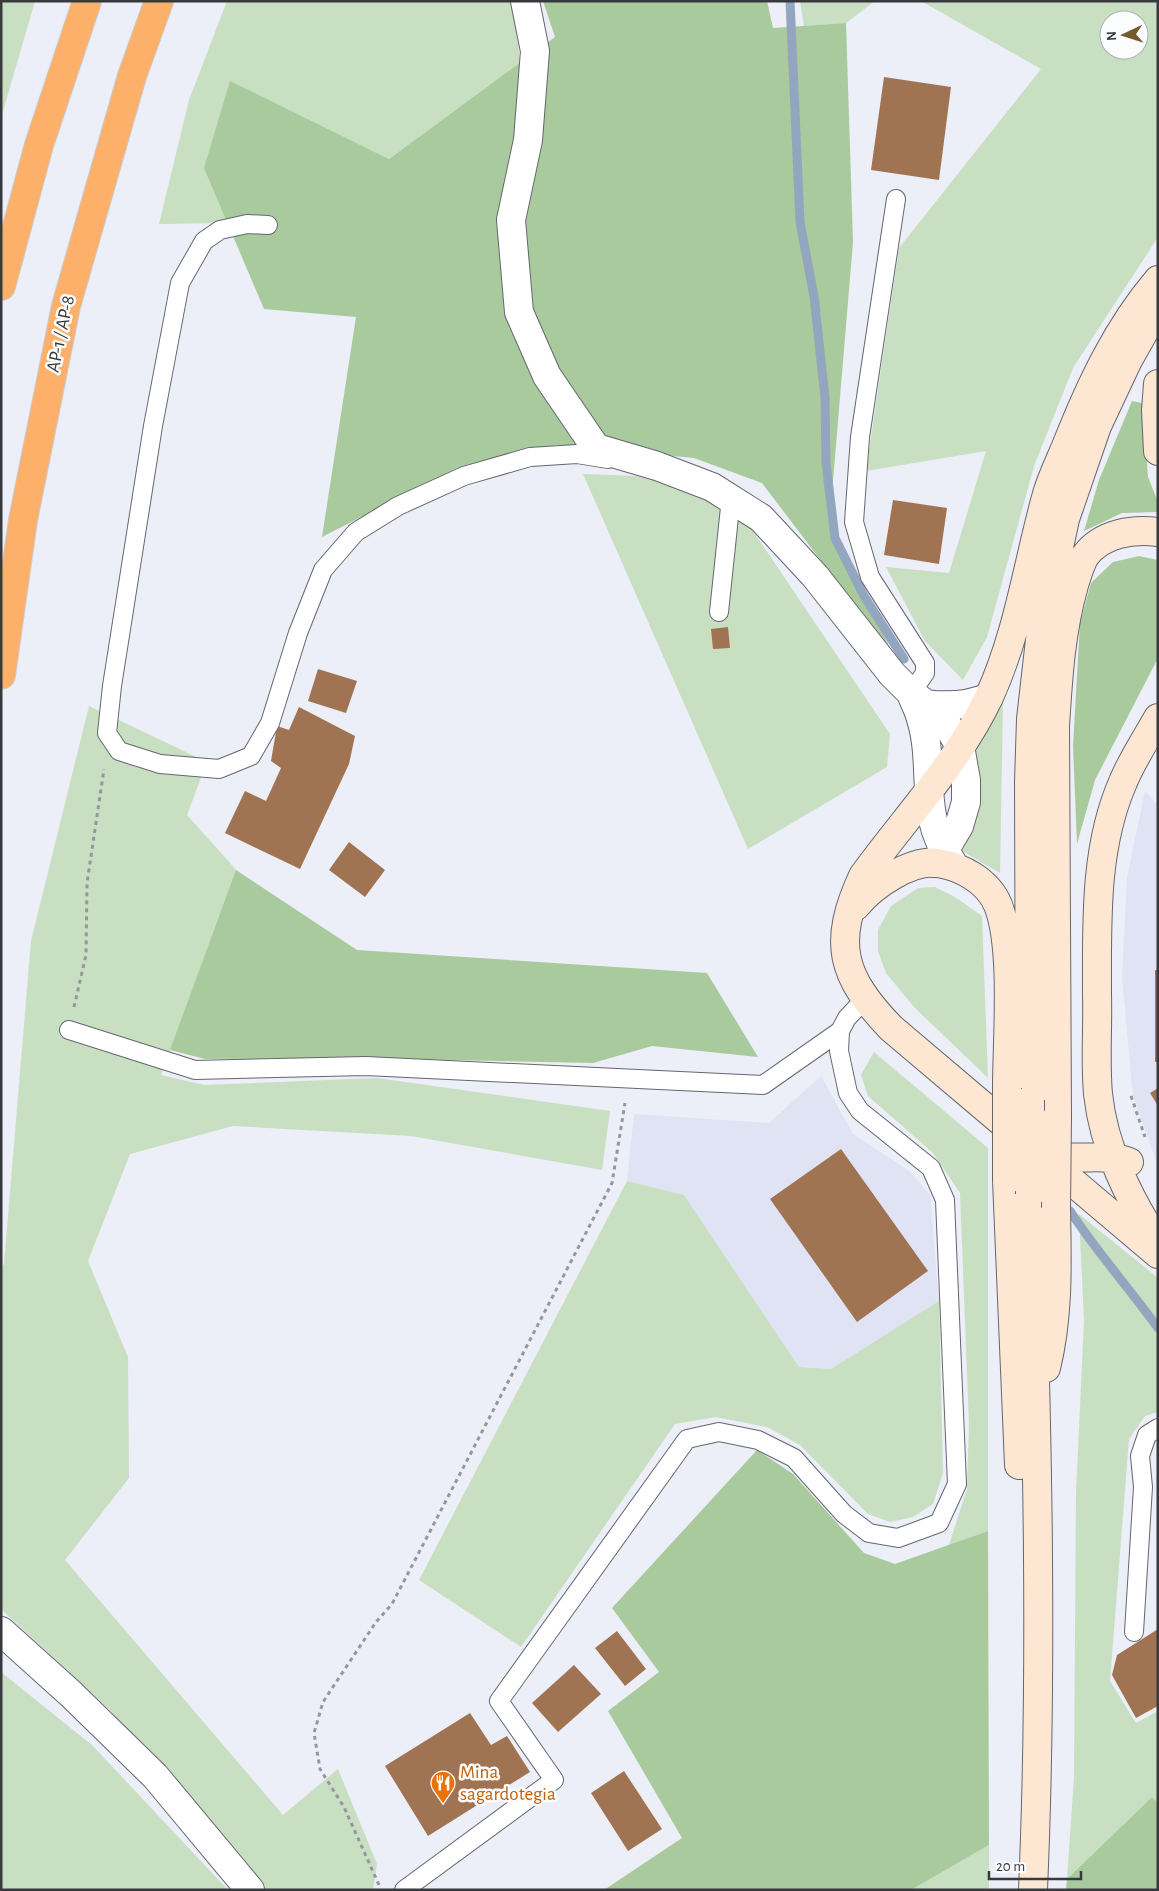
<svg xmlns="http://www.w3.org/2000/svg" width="1159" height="1891" font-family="'Alegreya Sans',sans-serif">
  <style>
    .built { fill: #dfe3f3 }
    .green { fill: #c9dfc2; fill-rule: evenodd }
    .forest { fill: #a9ca9d }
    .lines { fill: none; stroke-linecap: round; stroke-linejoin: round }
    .stream { stroke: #93a6c0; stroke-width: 9 }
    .building { fill: #a07453 }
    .lane-casing { stroke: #65666f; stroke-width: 20 }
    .street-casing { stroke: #65666f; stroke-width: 30 }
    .secondary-casing { stroke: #65666f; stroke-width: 30 }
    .highway-casing { stroke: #cbcccc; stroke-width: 30 }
    .path { stroke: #96979e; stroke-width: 3; stroke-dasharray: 4 4; stroke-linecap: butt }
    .lane { stroke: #fff; stroke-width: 18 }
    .street { stroke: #fff; stroke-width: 28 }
    .secondary { stroke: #fee7d2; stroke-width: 28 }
    .highway { stroke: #fdb069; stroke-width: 28 }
    .secondary-bridge-casing { stroke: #65666f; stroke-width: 30; stroke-linecap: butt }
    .secondary-bridge { stroke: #fee7d2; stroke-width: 28 }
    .labels { text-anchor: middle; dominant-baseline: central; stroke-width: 5; stroke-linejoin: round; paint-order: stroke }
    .street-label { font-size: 19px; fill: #38393c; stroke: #fbfcfe }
    .food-label { font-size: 19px; fill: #c56008; stroke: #fbfcfe; text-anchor: start }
  </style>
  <rect width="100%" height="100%" fill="#eceef8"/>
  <!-- built -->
  <path class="built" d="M1145,791L1158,805V1166L1133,1096L1122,976L1127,878Z
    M821,1076L853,1134L908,1170L930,1195L939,1301L831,1369L799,1367L684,1195L627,1181L634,1114L769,1123Z"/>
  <!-- green -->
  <path class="green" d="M1,1H35L1,118Z
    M227,1H514L520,63L389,159L230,82L227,223L159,224L189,100Z
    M800,1H875L846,23L804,26Z
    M921,1H1158V237L1073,368L1034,466L987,637L963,680L925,641L886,567L949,573L986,451L866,471L899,248L1041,69ZM1109,20H1139V50H1109Z
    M583,474L637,476L693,491L747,522L890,734L887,767L748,849Z
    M1003,702L1000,873L962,851C977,813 986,791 974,750Z
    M89,706L207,762L187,815L239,873L161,1075L204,1085L377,1078L610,1111L602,1170L411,1136L233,1126L130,1154L88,1261L128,1357L129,1478L65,1560L283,1815L338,1769L377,1864L373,1890H264L110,1710L1,1609V1266L4,1264L31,941Z
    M935,887L955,897L982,916L988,1078L914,1007L886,973L878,951V930L891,906L918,888Z
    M874,1052L988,1148V1531L949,1545L967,1489L969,1425L960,1193L933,1153L868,1096L861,1075Z
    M627,1181L684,1195L799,1367L831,1369L939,1301L943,1473L933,1504L913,1517L890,1522L868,1514L800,1445L767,1427L716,1417L675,1424L521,1647L419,1580Z
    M1079,1214L1158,1278V1412L1145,1416L1129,1439L1110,1681L1136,1723L1158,1711V1804L1152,1797L1067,1879L1074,1777L1076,1493L1084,1321Z
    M1,1672L93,1746L228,1890H1Z
    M989,1845V1890H911Z"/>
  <!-- forest -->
  <path class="forest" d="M543,1H767L773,28L846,23L853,242L830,517L894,657L762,483L694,458L557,445L457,468L322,537L356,317L264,309L204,168L230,81L389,159L555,37Z
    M1132,401L1142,403L1148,477L1158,502V512L1122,513L1084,531L1099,480Z
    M1139,556L1158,560V658L1095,780L1077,844L1073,746L1080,623L1091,583L1113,562Z
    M236,870L357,950L707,973L758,1057L652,1046L593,1063L354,1058L205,1059L170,1050Z
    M757,1450L793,1474L864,1553L895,1564L988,1531L989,1845L911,1890H604L682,1838L608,1711L659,1672L612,1608Z
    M1152,1797L1158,1804V1890H1066L1067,1879Z"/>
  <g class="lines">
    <!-- stream -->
    <path class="stream" d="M790,1L800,222L814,296L825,398L826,463L835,538L864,596L904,659
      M1070,1211C1097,1252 1129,1288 1158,1328"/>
  </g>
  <!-- building -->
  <path class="building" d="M884,77L951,87L939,180L871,170Z
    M893,500L947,508L939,564L884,555Z
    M728,627L730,648L713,649L711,629Z
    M318,669L357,681L346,713L308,701Z
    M299,707L355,736L349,764L300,869L225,833L245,791L266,801L281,768L271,761L277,726L289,730Z
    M349,842L385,870L365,897L329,870Z
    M1155,970H1158V1062H1155Z
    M1158,1088V1106L1150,1093Z
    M841,1149L928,1271L857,1322L770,1199Z
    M1158,1629V1706L1136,1718L1112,1675L1117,1655Z
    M617,1631L646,1669L625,1686L595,1648Z
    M574,1665L601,1694L558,1732L532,1703Z
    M470,1713L491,1745L507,1736L530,1772L428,1836L385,1766Z
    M624,1771L662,1829L628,1851L591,1793Z"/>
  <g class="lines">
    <defs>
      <path id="lane" d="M896,199L860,437L854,522L870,577L925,663V673L911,693
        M268,225L247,224L220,230L204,241L180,283L153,426L112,686L107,733L119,751L160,764L219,769L251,756L270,723L298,633L323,570L356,532L398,506L464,476L530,457L577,454L608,459
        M719,612L731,498
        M69,1030L195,1070L366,1066L763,1085L840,1031L847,1018L865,999
        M1134,1632L1143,1487L1140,1456L1147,1435L1158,1428
        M404,1890L554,1780L499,1701L687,1439L719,1432L758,1440L794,1458L844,1514L869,1533L898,1538L939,1523L957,1484L945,1200L931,1168L860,1111L848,1093L839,1051L840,1031"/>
      <path id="street" d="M525,1L535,51L528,140L511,220L519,312L547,376L596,448L657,466L712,487L761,518L815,576L892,674L911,693L941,715L960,746L966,780V802L959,826L944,851L934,863
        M911,693C914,702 919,710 921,719C936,768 917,814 952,862
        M927,704C949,707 968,706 989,697
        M1,1631L71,1694L155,1776L250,1890"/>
      <path id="secondary" d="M1158,280C1117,328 1090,386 1067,444C1060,461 1052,477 1047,494C1028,561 1019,632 989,697C959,761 905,818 863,876C832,943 841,976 891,1028L1158,1254
        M1158,384L1156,410L1158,451
        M1158,718C1146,739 1132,760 1123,782C1094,848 1097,924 1097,995C1098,1028 1095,1061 1098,1094C1104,1149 1129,1198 1158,1244
        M856,906C872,886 911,859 938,863C962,867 988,881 998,905C1015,948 1007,1040 1007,1088
        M1030,1100L1029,782L1031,719L1041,631L1065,519L1097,426L1128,360L1158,307
        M1057,1117L1055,726C1058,678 1061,630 1074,585C1077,576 1080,564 1085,556C1102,533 1132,529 1158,532
        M1042,1150C1070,1165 1100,1151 1129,1162
        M1007,1180L1019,1465
        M1030,1194C1037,1426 1043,1658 1033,1890
        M1046,1368C1059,1315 1057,1262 1056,1208"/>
      <path id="highway" d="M1,286L39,145L87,1
        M1,675L23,520L66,306L132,76L159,1"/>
    </defs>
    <!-- lane casing -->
    <use href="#lane" class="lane-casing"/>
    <!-- street casing -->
    <use href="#street" class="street-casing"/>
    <!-- secondary casing -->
    <use href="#secondary" class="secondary-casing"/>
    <!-- highway casing -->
    <use href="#highway" class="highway-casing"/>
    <!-- path -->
    <path class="path" d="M74,1007L86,955L87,883L104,769
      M1131,1096L1145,1137
      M379,1885L344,1807L320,1769L314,1733L323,1702L376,1622L392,1604L612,1183L625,1103"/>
    <!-- lane -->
    <use href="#lane" class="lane"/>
    <!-- street -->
    <use href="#street" class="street"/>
    <!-- secondary -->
    <use href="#secondary" class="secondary"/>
    <!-- highway -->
    <use href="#highway" class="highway"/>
    <defs>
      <path id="secondary-bridge" d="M1007,1088V1180
        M1030,1194V1100
        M1056,1208L1057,1117"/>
    </defs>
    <!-- secondary-bridge casing -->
    <use href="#secondary-bridge" class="secondary-bridge-casing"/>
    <!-- secondary-bridge -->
    <use href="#secondary-bridge" class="secondary-bridge"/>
  </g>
  <!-- icons -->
  <defs>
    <symbol id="restaurant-pin" viewBox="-11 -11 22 30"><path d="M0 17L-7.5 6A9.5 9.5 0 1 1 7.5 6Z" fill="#e8710a" stroke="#fbfcfe"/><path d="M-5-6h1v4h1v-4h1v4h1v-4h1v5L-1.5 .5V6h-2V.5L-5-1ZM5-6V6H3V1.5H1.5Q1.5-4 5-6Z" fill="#fff"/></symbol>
  </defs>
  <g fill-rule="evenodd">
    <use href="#restaurant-pin" x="429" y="1769" width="28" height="38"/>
  </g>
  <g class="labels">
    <!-- street labels -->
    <g class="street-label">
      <text transform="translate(61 334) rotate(-78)">AP-1 / AP-8</text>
    </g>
    <!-- food labels -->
    <g class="food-label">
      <text x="460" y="1772">Mina<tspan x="460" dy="22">sagardotegia</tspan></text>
    </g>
  </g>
  <!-- border -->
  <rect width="1159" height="1891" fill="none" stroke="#38393c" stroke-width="5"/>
  <!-- north arrow -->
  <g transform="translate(1124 35) rotate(266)"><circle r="24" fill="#fbfcfe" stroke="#adaeb0"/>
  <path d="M0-4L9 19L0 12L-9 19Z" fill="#735b2c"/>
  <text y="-8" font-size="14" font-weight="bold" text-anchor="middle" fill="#38393c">N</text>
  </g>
  <!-- scale -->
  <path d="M989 1871v8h92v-8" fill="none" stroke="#38393c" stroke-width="2.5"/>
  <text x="996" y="1871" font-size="15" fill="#38393c" stroke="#fbfcfe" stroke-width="4" paint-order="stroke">20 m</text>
</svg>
